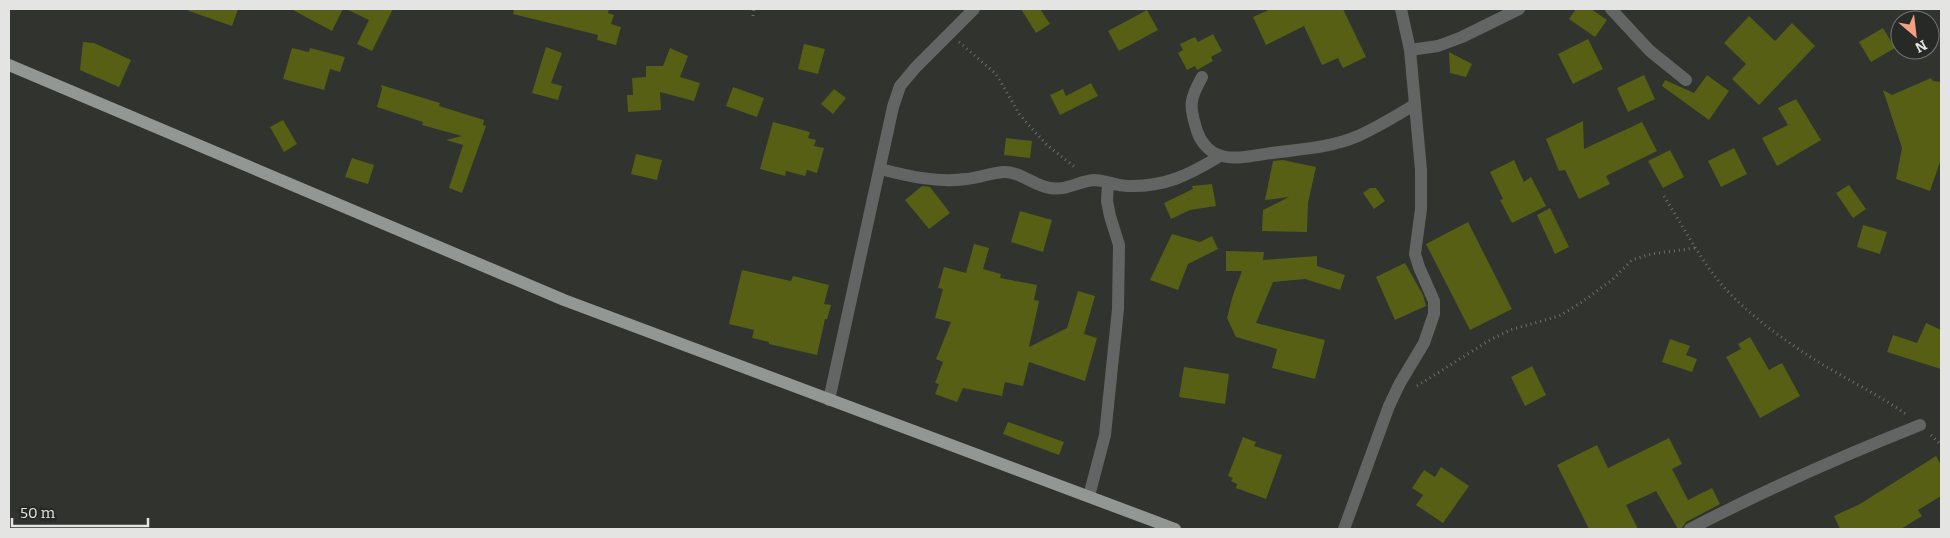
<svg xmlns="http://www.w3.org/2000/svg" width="1950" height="538" font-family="Bitter,serif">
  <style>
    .building { fill: #565f13 }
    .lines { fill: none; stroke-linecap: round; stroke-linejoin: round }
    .path { stroke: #6d6f6c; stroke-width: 3; stroke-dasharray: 1 4; stroke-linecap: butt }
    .minor { stroke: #636564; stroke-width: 12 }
    .primary { stroke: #939794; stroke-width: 12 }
  </style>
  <rect width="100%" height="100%" fill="#31332f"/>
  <!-- building -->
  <path class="building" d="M189,9H238L232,26L189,11Z
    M291,9H343L332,31Z
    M346,9H393L372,51L357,44L369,20Z
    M514,9H609L608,13L614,15L611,24L621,27L616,45L597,40L598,35L513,14Z
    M1021,9H1040L1050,24L1036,33Z
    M1271,9H1343L1366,57L1343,68L1338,58L1322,65L1304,26L1266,45L1253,17Z
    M1576,9H1591L1607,20L1595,37L1569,19Z
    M1147,10L1158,30L1119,51L1108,31Z
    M1749,16L1775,41L1792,23L1815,46L1759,105L1732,79L1746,64L1724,43Z
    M1883,28L1895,48L1871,62L1859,42Z
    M1213,34L1222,51L1211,57L1213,61L1197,70L1195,66L1187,70L1178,53L1183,50L1180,44L1195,37L1198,42Z
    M1588,39L1603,69L1573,84L1558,54Z
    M83,42L94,43L131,60L119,87L80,70Z
    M804,44L825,49L818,74L798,69Z
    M546,47L562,53L551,83L562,86L558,100L532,93Z
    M292,48L309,52L310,48L345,57L340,72L330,69L324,90L283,79Z
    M670,48L688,56L680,77L700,83L694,101L660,92L661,110L628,112L627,95H633L632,78L646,77V66H663Z
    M1449,52L1472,64L1466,77L1450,73Z
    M1644,75L1655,99L1628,112L1617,88Z
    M1707,75L1729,91L1709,120L1662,86L1665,80L1694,93Z
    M1931,78L1933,81L1941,82V146L1940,162L1930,191L1896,179L1902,148L1883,90L1892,95Z
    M1091,83L1098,96L1060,115L1050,95L1063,89L1066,96Z
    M381,85L440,103L439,106L484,120L483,125L486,126L462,193L449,188L463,145L446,140L462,136L422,125L423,122L377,107L382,89Z
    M733,87L764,98L757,117L726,106Z
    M834,89L846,98L833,114L821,104Z
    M1796,99L1821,140L1777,166L1762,138L1788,125L1778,108Z
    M283,120L297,144L284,152L270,127Z
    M1583,121L1584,149L1642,122L1657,151L1606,176L1610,184L1579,199L1565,170L1559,171L1546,139Z
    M773,122L810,132L808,138L816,140L814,146L824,148L817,173L807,170L805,176L786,171L785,176L760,169Z
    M1006,138L1032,141L1030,158L1004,155Z
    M1734,148L1747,174L1721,187L1708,161Z
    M1670,150L1684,177L1663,188L1648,161Z
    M636,154L662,160L657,180L631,174Z
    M352,158L374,165L368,184L345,177Z
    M1283,160L1316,167L1308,203L1307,232L1262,231L1263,210L1289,197L1265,200L1273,161Z
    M1514,160L1524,182L1531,177L1546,206L1512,223L1500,200L1503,199L1490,172Z
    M1212,184L1216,206L1190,210L1171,219L1164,203L1193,189L1192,186Z
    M1849,185L1866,209L1853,218L1836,193Z
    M922,186L930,187L950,213L929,229L905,200Z
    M1370,188H1376L1385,201L1374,209L1363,193Z
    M1550,208L1569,247L1555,254L1537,215Z
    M1020,211L1052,220L1043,252L1011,242Z
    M1468,222L1512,309L1470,330L1426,244Z
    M1863,225L1887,232L1880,254L1857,247Z
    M1172,234L1200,242L1212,236L1218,249L1188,264L1178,290L1150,280Z
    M974,244L989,248L983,269L1001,274L1000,278L1037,285L1034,300L1039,301L1029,347L1067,328L1078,291L1095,296L1084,334L1097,338L1085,381L1029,362L1023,386L1005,382L1002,396L963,388L957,402L935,394L939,384L935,383L943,362L936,359L951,322L935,318L943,289L938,288L944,267L966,273Z
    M1226,251L1264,252L1263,260L1317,256V266L1345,275L1340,290L1305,279L1273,282L1256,323L1325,340L1315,379L1272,368L1277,349L1236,337L1227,318L1233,295L1242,271H1226Z
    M1405,263L1423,295L1426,306L1395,320L1376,277Z
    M742,270L791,281L793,276L829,285L824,304L831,305L827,319H825L817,355L769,344V342L752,338L754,330L729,324Z
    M1926,323L1941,330V369L1887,352L1893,335L1917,343Z
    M1750,337L1769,370L1782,363L1800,396L1760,418L1726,357L1741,349L1738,344Z
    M1670,339L1690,346L1686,355L1697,359L1692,372L1662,362Z
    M1532,366L1546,395L1525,406L1511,377Z
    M1184,367L1229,374L1225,404L1179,397Z
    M1008,422L1064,442L1059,455L1003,434Z
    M1243,437L1256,442L1254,446L1282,455L1266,499L1236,488L1237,484L1231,481L1233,478L1228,476Z
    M1669,438L1682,464L1672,469L1688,500L1712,488L1720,504L1686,522L1682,528L1678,529L1656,491L1626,505L1638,529H1589L1557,465L1597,445L1608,468Z
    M1936,456L1941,465V496L1918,510L1922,516L1901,529H1840L1834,516L1860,504Z
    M1441,467L1469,486L1443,523L1416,505L1423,495L1412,488L1424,470L1435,477Z"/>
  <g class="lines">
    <!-- path -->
    <path class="path" d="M753,16L754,9
      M959,42L996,74L1020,115L1035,132L1047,145L1076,168
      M1664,196C1680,222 1695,249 1713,274C1739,308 1777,335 1812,358C1843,378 1877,393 1907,415
      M1417,386L1490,340L1510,330L1559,316L1582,302L1612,280L1632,260L1651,254L1695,248
      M1931,435L1941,445"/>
    <!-- minor -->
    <path class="minor" d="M1611,9L1650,51L1686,80
      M1410,50L1438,46L1462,37L1519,9
      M1202,77C1189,100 1189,106 1197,131C1200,141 1209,152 1219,155C1234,161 1256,155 1272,153C1301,149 1330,148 1358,136C1378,127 1396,116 1414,105
      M880,169C908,176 937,183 966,179C978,178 991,173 1003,172C1020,171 1034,186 1050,188C1067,191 1078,181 1094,180C1105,180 1116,186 1128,186C1165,187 1189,175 1220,156
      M829,400L893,107L900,86L916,67L974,9
      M1089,496L1105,435L1118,309L1119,245L1110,216L1107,201L1108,183
      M1344,529L1389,406L1400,383L1424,343L1434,314V301L1419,267L1415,254L1421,209V170L1410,50L1401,9
      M1690,529C1765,490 1842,456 1920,425"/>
    <!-- primary -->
    <path class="primary" d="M9,65L564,300L1175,529"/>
  </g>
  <!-- border -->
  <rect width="1950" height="538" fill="none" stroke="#e4e5e3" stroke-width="20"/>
  <!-- north arrow -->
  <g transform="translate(1915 35) rotate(152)"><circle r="24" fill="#272926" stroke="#737472"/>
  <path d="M0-4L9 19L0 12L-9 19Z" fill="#f2a080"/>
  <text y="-8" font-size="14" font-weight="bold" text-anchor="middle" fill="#e4e5e3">N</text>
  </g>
  <!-- scale -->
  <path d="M12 518v8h136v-8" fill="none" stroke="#e4e5e3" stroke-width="2.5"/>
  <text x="20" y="518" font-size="15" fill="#e4e5e3" stroke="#272926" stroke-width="4" paint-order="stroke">50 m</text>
</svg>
